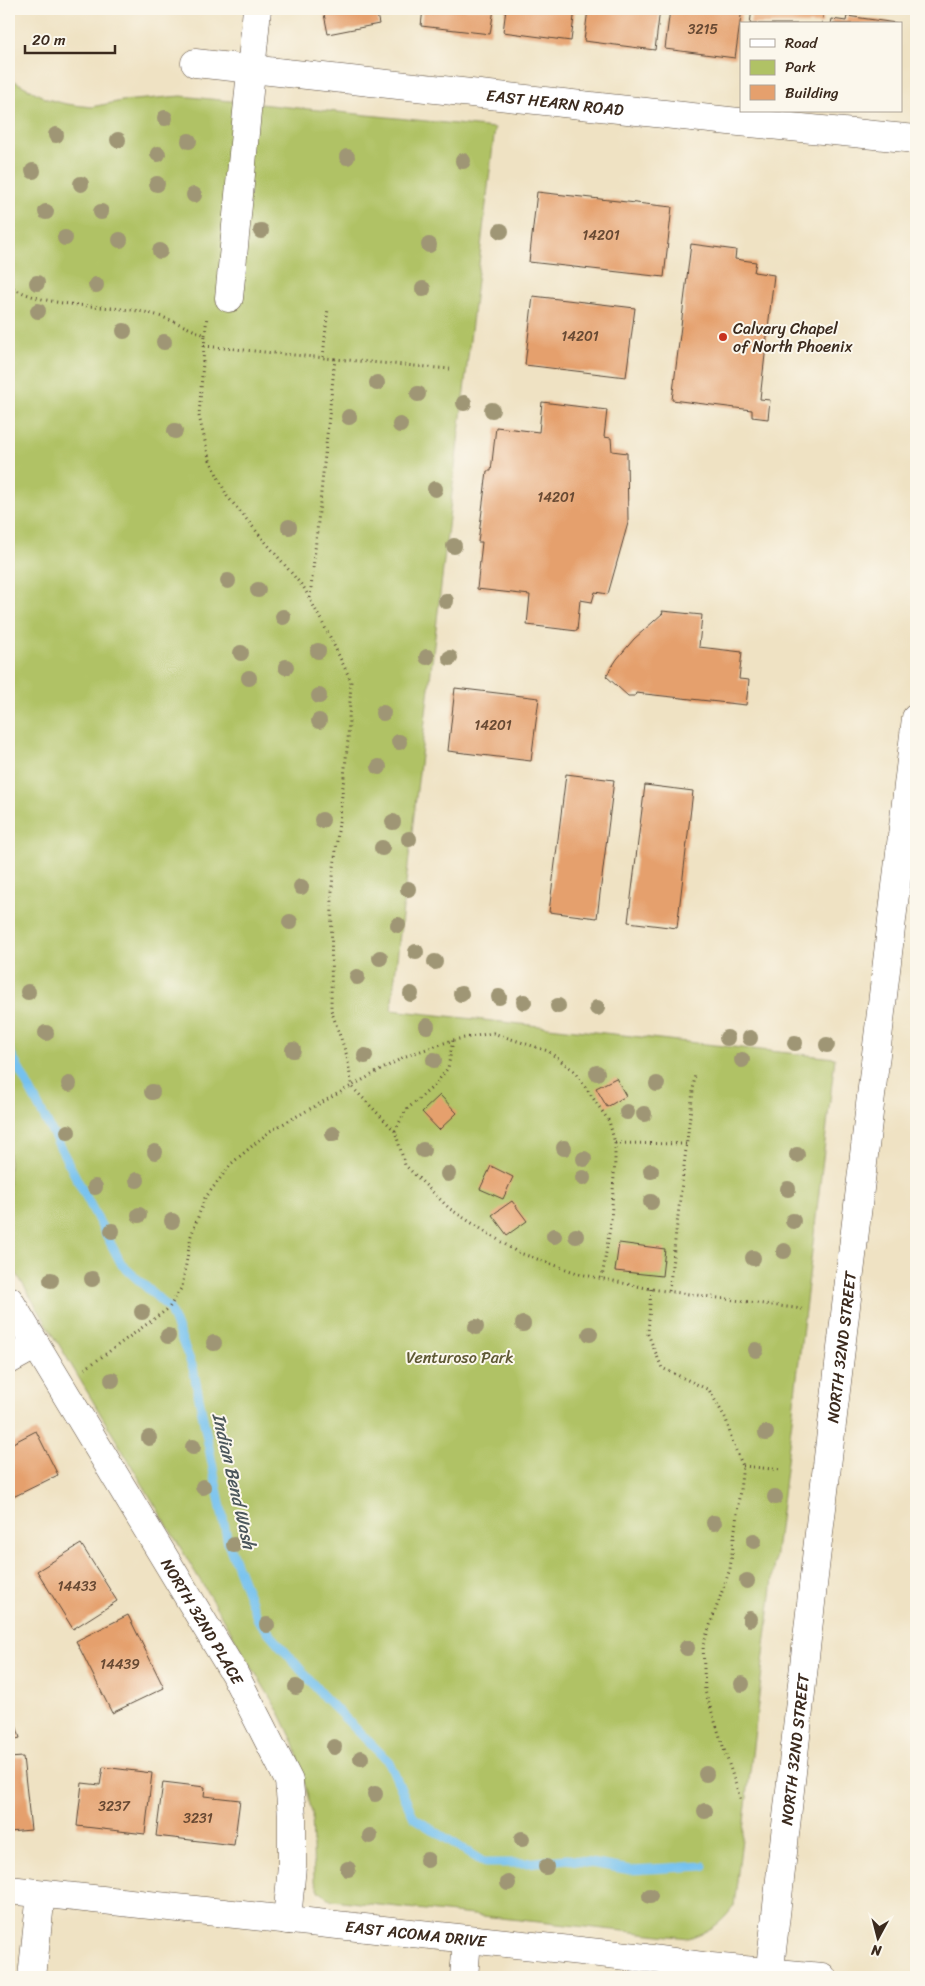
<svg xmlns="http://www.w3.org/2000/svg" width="925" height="1986" font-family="Sriracha,sans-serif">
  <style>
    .green { fill: #b0c265; stroke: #767642 }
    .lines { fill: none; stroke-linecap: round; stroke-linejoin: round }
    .stream { stroke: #74c1ee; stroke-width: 9 }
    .building { fill: #e5a06d }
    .minor-casing { stroke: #564637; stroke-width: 29 }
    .major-casing { stroke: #564637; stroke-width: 29 }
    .path { stroke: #564637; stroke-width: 3; stroke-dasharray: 1 4; stroke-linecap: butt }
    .minor { stroke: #fff; stroke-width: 28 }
    .major { stroke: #fff; stroke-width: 28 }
    .tree { fill: #9f9674 }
    .poi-dot { fill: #c8321e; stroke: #fbf7ec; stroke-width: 2 }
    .labels { text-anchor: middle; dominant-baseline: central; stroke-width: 4; stroke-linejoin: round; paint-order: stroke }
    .number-label { font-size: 14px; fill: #664832 }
    .street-label { font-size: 16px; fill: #3b2a1e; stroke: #fbf7ec }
    .poi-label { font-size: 16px; fill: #3b2a1e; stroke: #fbf7ec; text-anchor: start }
    .park-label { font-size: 16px; fill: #5e5833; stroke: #fbf7ec }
    .water-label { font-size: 18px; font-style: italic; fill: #4c575c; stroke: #fbf7ec }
  </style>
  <rect width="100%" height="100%" fill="#fbf7ec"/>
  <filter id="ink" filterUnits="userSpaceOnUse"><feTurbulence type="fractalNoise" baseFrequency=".02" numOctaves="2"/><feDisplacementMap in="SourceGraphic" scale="10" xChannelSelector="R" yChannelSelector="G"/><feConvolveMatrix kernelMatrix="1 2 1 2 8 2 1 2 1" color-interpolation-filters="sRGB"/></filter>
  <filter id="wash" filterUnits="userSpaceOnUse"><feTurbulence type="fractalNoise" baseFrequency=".0096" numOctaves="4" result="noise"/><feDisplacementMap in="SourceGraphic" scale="20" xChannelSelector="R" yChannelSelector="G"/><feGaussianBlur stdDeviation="1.12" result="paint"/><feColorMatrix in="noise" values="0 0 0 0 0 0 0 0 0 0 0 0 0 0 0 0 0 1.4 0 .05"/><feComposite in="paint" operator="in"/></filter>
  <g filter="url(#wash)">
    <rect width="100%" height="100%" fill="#efe2c3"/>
    <!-- green -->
    <path class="green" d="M9,78L47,99L66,104L91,107L122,101L181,96L495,128L391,1010L835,1058L734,1906C720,1925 711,1930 689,1938L332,1900L320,1892L314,1880L312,1812L294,1743L280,1714L9,1261Z"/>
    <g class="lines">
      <!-- stream -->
      <path class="stream" d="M9,1050L122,1265L169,1308L193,1368L228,1543L258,1620L325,1698L389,1762L414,1818L485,1863H526L567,1859L631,1870L704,1866"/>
    </g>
    <g id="blocks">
      <!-- building -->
      <path class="building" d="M323,9H376L379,24L328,34Z
        M423,9H494L490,34L421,26Z
        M506,9H575L571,41L503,32Z
        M588,9H660L655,50L584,41Z
        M670,9H742L735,58L665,49Z
        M752,9H824L822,24H750Z
        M847,16L896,23V24H831L832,19L846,21Z
        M537,192L672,207L664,277L529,262Z
        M691,244L736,250L735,259L756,262L754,272L774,275L760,399L770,400L768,419L752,417V410L672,400Z
        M533,296L635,308L626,377L525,365Z
        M542,402L607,410L604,437L611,438L612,451L627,453L628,523L608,594L595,592L592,602L580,600L577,631L527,625L530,595L477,589L482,542H478L487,471H491L496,427L539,432Z
        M662,611L702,615L699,647L742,652L739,679L749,680L746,705L636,693L635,696H628L606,676L617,659L634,639L663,613Z
        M455,688L539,698L531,761L448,751Z
        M566,774L614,780L597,918L549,912Z
        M645,785L693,791L677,928L628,922Z
        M616,1078L626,1096L607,1107L596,1088Z
        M440,1095L457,1113L439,1130L422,1112Z
        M491,1166L513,1177L503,1199L480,1189Z
        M512,1201L527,1221L507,1235L492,1215Z
        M619,1243L665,1249L662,1276L615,1271Z
        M36,1431L58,1475L9,1499V1445Z
        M81,1544L117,1601L73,1629L37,1571Z
        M128,1615L164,1688L112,1713L76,1641Z
        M9,1702L20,1738L9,1741Z
        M23,1757L31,1830L9,1832V1758Z
        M103,1767L152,1773L145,1834L77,1826L82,1783L100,1785Z
        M163,1782L205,1787L204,1796L240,1800L234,1845L156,1836Z"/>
    </g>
  </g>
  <g filter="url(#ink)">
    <use href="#blocks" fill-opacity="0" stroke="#564637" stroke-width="1"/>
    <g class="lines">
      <defs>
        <g id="minor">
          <path id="s1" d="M195,63L729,121L916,139"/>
          <path d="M229,298L257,9"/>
          <path id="s2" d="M9,1300L234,1673L289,1781L292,1816V1866L287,1920"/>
          <path d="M9,1360L36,1345"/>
          <path id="s3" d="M9,1890L646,1958L711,1967L822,1977"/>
          <path d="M32,1977L41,1894"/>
          <path d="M464,1977L467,1940"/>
        </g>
        <g id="major">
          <path id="s4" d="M769,1977L817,1550L916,718"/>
        </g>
      </defs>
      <!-- minor casing -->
      <use href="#minor" class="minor-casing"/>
      <!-- major casing -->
      <use href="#major" class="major-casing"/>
      <!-- path -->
      <path class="path" d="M9,286C49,309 99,304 144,312C165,316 185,327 205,335L199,416L209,458L227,496L304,588L330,637L351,681L348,740L332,886L331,1010L347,1056L352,1087L395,1131L405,1165L450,1209L517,1252L580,1274L651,1289L802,1309
        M205,335L207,316
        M204,346L335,359
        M323,357L328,308
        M310,598L335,359L450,369
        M395,1131L406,1110L434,1086L448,1068L453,1040
        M615,1143L687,1144
        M651,1289L648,1334L662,1368L709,1390L726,1419L733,1444L743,1466L730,1569L703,1645L705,1691L741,1801
        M669,1291L695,1074
        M85,1369L169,1308L182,1287L191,1236L205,1198L232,1163L270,1131L406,1056L453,1040L493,1033L548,1051L574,1071L609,1121L615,1143V1161L611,1221L602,1278
        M743,1466L782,1470"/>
      <!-- minor -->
      <use href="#minor" class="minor"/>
      <!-- major -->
      <use href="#major" class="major"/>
    </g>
    <!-- trees -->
    <g class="tree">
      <circle cx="165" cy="118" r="8"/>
      <circle cx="56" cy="135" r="8"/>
      <circle cx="118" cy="140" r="8"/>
      <circle cx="189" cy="141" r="8"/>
      <circle cx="158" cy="154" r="8"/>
      <circle cx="347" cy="157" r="8"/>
      <circle cx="463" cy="161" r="8"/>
      <circle cx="33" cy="171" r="8"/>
      <circle cx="81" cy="184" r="8"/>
      <circle cx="157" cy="184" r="8"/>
      <circle cx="194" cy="195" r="8"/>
      <circle cx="46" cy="212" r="8"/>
      <circle cx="101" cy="212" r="8"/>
      <circle cx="261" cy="231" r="8"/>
      <circle cx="501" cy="231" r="8"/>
      <circle cx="65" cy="238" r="8"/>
      <circle cx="120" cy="240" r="8"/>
      <circle cx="429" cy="245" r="8"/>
      <circle cx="160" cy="251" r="8"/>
      <circle cx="37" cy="283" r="8"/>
      <circle cx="96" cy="285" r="8"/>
      <circle cx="423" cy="289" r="8"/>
      <circle cx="38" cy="311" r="8"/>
      <circle cx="124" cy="331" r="8"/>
      <circle cx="164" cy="342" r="8"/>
      <circle cx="377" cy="383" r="8"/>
      <circle cx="418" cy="394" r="8"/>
      <circle cx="464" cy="403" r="8"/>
      <circle cx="492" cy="410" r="8"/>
      <circle cx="349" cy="417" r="8"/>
      <circle cx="400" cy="425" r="8"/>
      <circle cx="175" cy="431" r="8"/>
      <circle cx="435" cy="489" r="8"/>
      <circle cx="289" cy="527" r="8"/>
      <circle cx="454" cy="546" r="8"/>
      <circle cx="228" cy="581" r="8"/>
      <circle cx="258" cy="590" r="8"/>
      <circle cx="446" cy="601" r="8"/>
      <circle cx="283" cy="617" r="8"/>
      <circle cx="318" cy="651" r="8"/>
      <circle cx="241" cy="653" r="8"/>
      <circle cx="427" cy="657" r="8"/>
      <circle cx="450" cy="658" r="8"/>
      <circle cx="286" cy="667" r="8"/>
      <circle cx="249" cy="678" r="8"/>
      <circle cx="319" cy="696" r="8"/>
      <circle cx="383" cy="713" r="8"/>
      <circle cx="319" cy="721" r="8"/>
      <circle cx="399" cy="742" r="8"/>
      <circle cx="379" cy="767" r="8"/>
      <circle cx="322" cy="820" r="8"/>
      <circle cx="393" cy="822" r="8"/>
      <circle cx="409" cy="839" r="8"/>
      <circle cx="382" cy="848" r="8"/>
      <circle cx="301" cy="887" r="8"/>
      <circle cx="408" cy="889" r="8"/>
      <circle cx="290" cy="922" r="8"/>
      <circle cx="398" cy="925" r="8"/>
      <circle cx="416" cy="952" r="8"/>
      <circle cx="380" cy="958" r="8"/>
      <circle cx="435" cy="962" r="8"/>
      <circle cx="357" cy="977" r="8"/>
      <circle cx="28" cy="992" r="8"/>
      <circle cx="411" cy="994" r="8"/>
      <circle cx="461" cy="994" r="8"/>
      <circle cx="499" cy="997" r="8"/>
      <circle cx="524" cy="1002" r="8"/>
      <circle cx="558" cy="1006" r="8"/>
      <circle cx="597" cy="1008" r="8"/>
      <circle cx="427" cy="1026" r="8"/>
      <circle cx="46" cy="1033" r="8"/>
      <circle cx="727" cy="1038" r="8"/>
      <circle cx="750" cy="1038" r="8"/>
      <circle cx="795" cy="1043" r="8"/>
      <circle cx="827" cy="1045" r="8"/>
      <circle cx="293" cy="1050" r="8"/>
      <circle cx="365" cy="1056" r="8"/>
      <circle cx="434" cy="1060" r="8"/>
      <circle cx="742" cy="1060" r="8"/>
      <circle cx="597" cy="1073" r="8"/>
      <circle cx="69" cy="1084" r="8"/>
      <circle cx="657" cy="1084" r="8"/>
      <circle cx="152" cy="1092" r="8"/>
      <circle cx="627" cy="1112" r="8"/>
      <circle cx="644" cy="1114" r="8"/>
      <circle cx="68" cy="1132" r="8"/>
      <circle cx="333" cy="1134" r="8"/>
      <circle cx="564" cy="1148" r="8"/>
      <circle cx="423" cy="1150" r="8"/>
      <circle cx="155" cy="1152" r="8"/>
      <circle cx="797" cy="1155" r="8"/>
      <circle cx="584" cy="1159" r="8"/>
      <circle cx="651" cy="1171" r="8"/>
      <circle cx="448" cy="1174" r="8"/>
      <circle cx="583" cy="1178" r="8"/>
      <circle cx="137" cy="1180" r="8"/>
      <circle cx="95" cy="1187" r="8"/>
      <circle cx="788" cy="1189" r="8"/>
      <circle cx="651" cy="1202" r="8"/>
      <circle cx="139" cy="1215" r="8"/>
      <circle cx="172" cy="1221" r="8"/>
      <circle cx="793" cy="1221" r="8"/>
      <circle cx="112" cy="1231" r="8"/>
      <circle cx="554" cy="1236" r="8"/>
      <circle cx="576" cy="1236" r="8"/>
      <circle cx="784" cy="1251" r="8"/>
      <circle cx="753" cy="1258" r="8"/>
      <circle cx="92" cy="1279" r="8"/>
      <circle cx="51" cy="1280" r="8"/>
      <circle cx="142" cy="1312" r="8"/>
      <circle cx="523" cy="1324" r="8"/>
      <circle cx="476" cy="1327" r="8"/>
      <circle cx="590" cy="1334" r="8"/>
      <circle cx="168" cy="1336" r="8"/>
      <circle cx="214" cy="1343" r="8"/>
      <circle cx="756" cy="1350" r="8"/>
      <circle cx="112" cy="1380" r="8"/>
      <circle cx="766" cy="1433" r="8"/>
      <circle cx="149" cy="1438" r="8"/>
      <circle cx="193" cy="1447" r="8"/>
      <circle cx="203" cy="1487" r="8"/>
      <circle cx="775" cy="1497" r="8"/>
      <circle cx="714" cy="1523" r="8"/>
      <circle cx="754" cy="1541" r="8"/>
      <circle cx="234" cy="1545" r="8"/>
      <circle cx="747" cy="1581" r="8"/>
      <circle cx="750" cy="1619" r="8"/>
      <circle cx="267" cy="1625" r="8"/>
      <circle cx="687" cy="1648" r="8"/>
      <circle cx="742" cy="1684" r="8"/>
      <circle cx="296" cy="1687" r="8"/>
      <circle cx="334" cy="1747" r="8"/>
      <circle cx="361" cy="1758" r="8"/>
      <circle cx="706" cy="1774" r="8"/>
      <circle cx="375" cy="1794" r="8"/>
      <circle cx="705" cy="1811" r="8"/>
      <circle cx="370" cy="1836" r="8"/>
      <circle cx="522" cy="1839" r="8"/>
      <circle cx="427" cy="1860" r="8"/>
      <circle cx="546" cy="1867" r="8"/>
      <circle cx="348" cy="1869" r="8"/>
      <circle cx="508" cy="1883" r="8"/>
      <circle cx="650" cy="1896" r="8"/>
    </g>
  </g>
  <!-- markers -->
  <circle class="poi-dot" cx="723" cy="337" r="5"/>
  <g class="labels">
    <!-- number labels -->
    <g class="number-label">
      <text x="703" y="29">3215</text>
      <text x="601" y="235">14201</text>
      <text x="580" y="336">14201</text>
      <text x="556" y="497">14201</text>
      <text x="493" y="725">14201</text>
      <text x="77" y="1586">14433</text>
      <text x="120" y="1664">14439</text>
      <text x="114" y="1806">3237</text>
      <text x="198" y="1818">3231</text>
    </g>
    <!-- street labels -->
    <g class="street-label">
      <text stroke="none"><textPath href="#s1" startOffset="362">EAST HEARN ROAD</textPath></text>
      <text stroke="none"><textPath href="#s4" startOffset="634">NORTH 32ND STREET</textPath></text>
      <text stroke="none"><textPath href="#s2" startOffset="375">NORTH 32ND PLACE</textPath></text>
      <text stroke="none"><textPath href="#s4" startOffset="229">NORTH 32ND STREET</textPath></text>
      <text stroke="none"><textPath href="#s3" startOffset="409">EAST ACOMA DRIVE</textPath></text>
    </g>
    <!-- poi labels -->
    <g class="poi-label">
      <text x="733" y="328">Calvary Chapel<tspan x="733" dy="18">of North Phoenix</tspan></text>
    </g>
    <!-- park labels -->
    <g class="park-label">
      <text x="460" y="1357">Venturoso Park</text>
    </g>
    <!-- water labels -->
    <g class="water-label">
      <text transform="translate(234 1481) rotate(77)">Indian Bend Wash</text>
    </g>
  </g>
  <!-- margin -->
  <rect width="925" height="1986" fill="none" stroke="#fbf7ec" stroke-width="30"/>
  <!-- legend -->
  <rect x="740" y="22" width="162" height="90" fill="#fbf7ec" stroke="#aea59a"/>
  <rect x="750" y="39" width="25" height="8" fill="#ffffff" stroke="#aea59a"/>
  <text x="785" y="48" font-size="15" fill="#3b2a1e">Road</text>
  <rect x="750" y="60" width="25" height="15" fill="#b0c265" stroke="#aea59a"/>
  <text x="785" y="72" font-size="15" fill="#3b2a1e">Park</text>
  <rect x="750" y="85" width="25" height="15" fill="#e5a06d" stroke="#aea59a"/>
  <text x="785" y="98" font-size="15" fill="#3b2a1e">Building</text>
  <!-- north arrow -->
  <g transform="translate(878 1938) rotate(187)" stroke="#fbf7ec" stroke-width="4" paint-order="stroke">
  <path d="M0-4L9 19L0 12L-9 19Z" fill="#3b2a1e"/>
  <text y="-8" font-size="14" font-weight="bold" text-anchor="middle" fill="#3b2a1e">N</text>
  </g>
  <!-- scale -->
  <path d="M25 45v8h90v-8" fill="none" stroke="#3b2a1e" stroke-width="2.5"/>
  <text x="32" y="45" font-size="15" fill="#3b2a1e" stroke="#fbf7ec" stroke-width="4" paint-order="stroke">20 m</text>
</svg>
